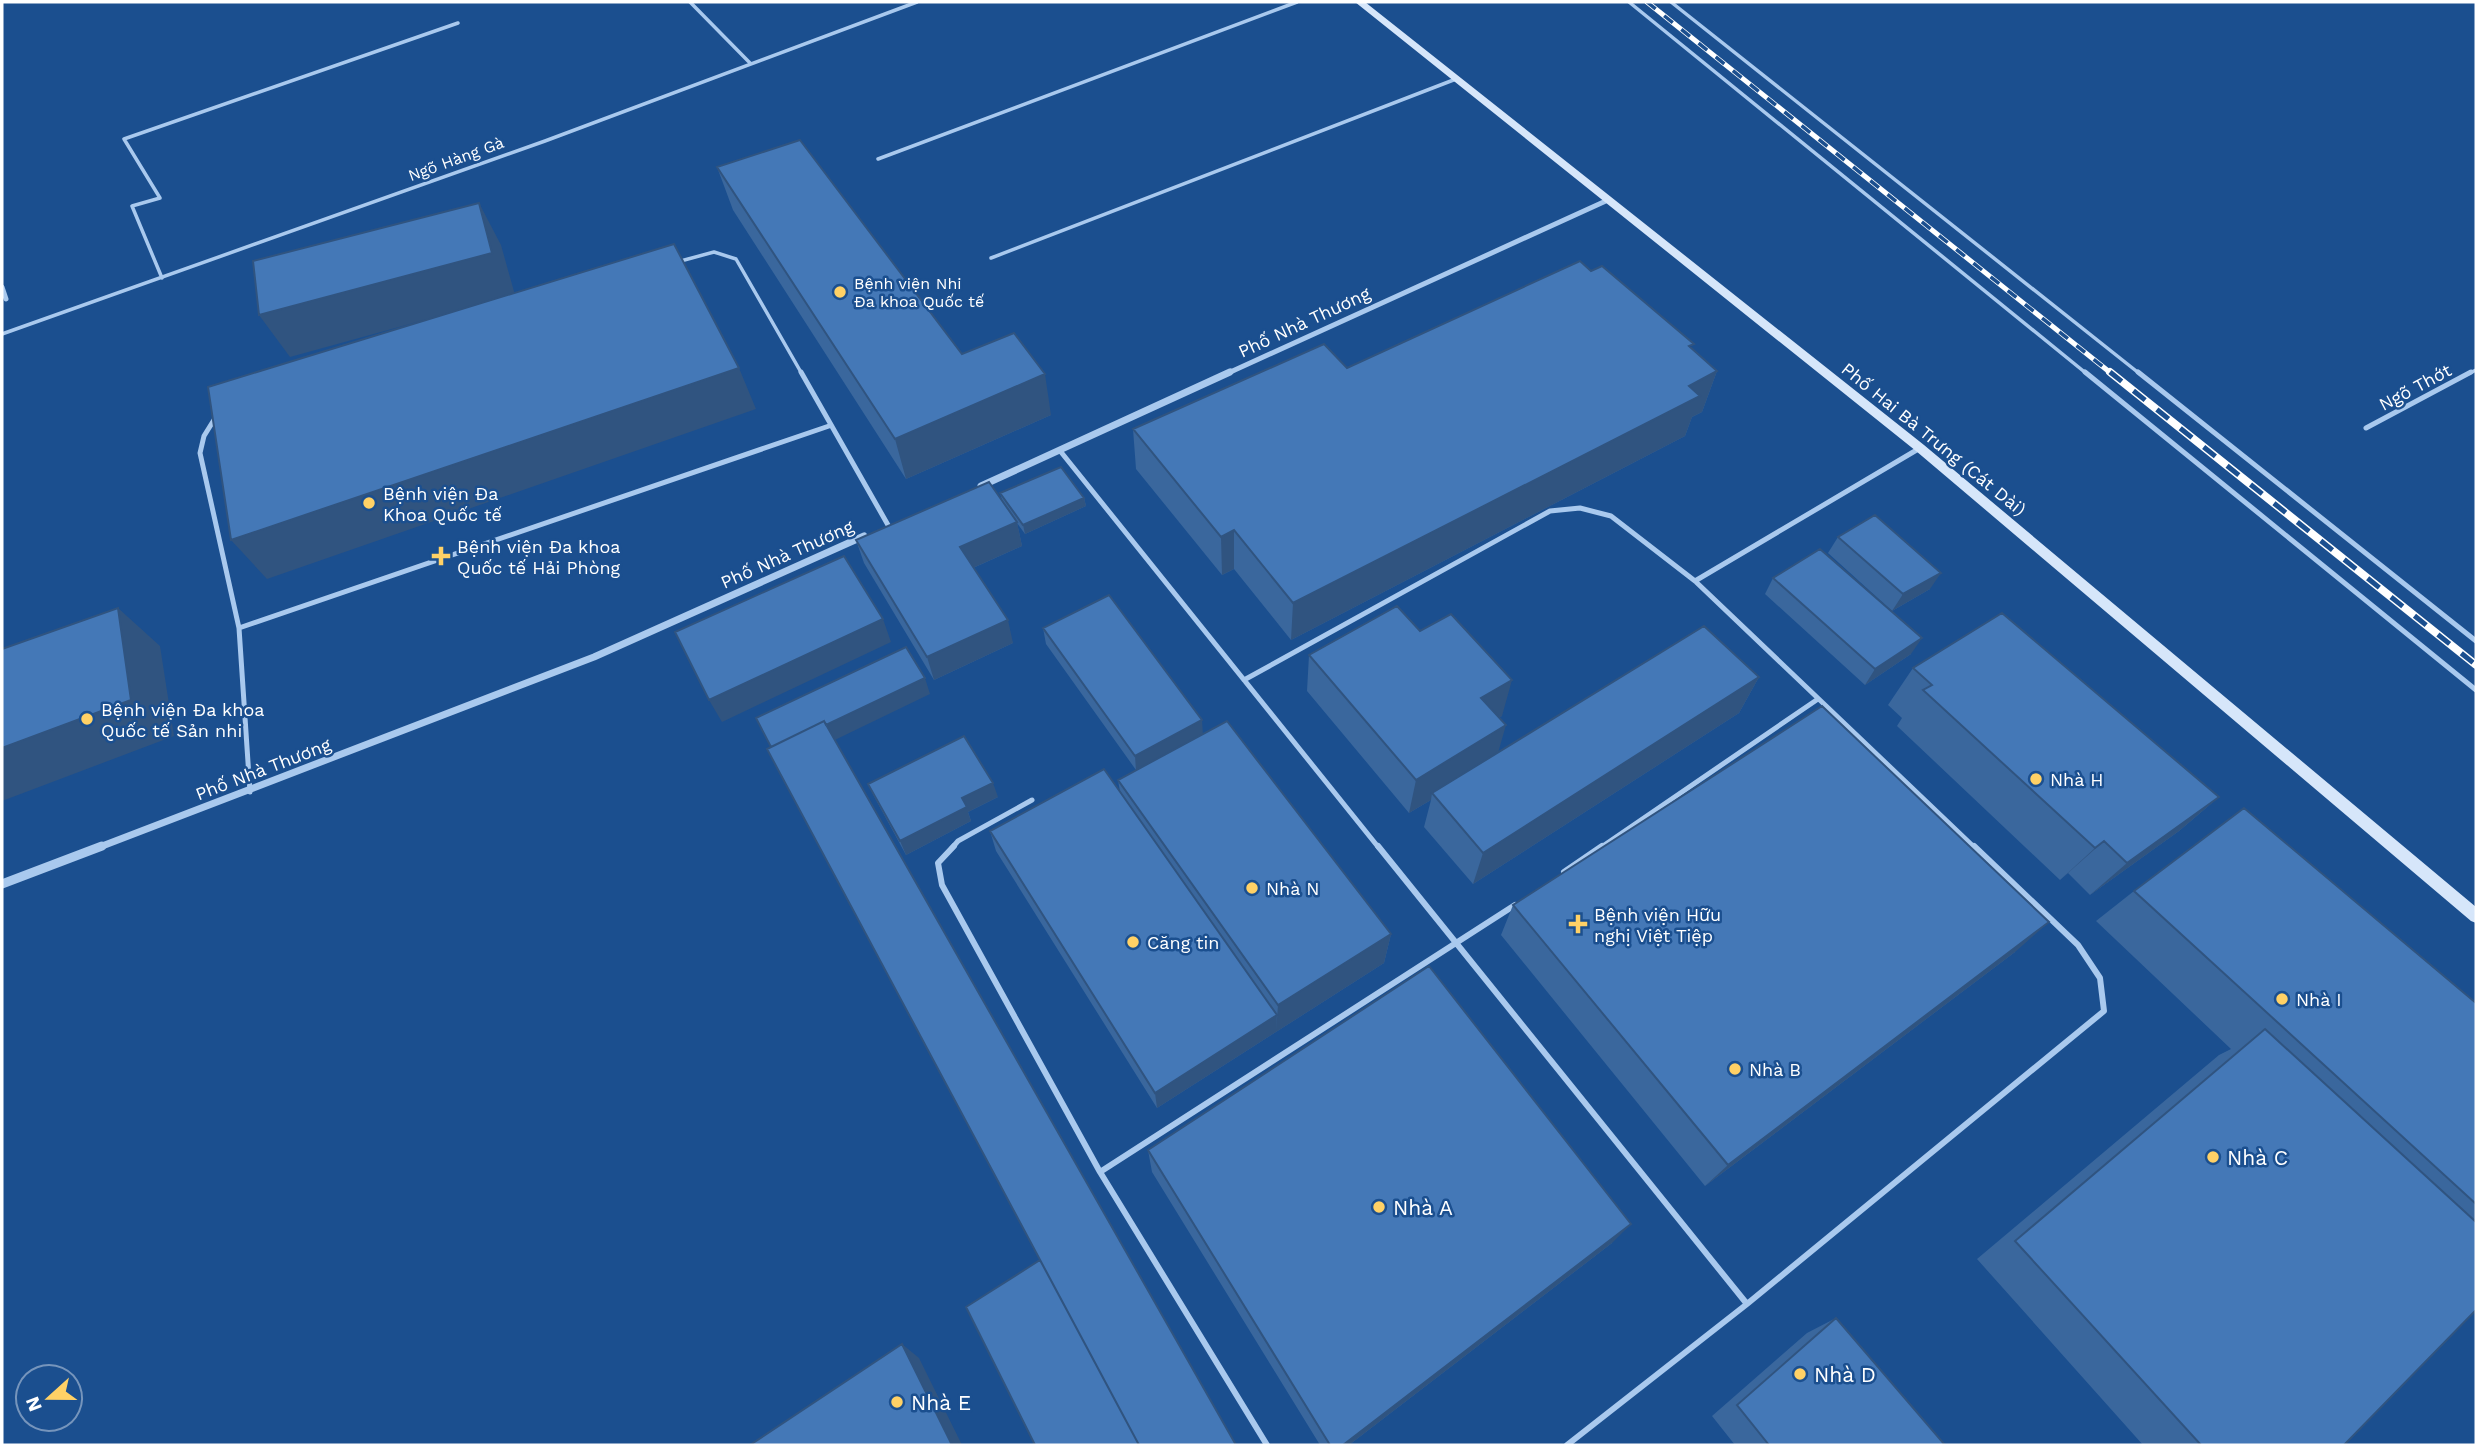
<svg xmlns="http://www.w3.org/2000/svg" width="2478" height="1447" font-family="'Work Sans',sans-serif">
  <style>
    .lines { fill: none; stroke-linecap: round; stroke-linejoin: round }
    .service-far2 { stroke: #a9c9ee; stroke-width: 3.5 }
    .service-far1 { stroke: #a9c9ee; stroke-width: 5 }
    .service { stroke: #a9c9ee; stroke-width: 6 }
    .minor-far2 { stroke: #a9c9ee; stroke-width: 5 }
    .minor-far1 { stroke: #a9c9ee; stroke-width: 7 }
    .minor { stroke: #a9c9ee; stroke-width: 9 }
    .secondary { fill: #d6e6fa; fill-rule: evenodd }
    .rail-far1-casing { stroke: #fff; stroke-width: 5 }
    .rail-casing { stroke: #fff; stroke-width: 8 }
    .rail-far1 { stroke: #1b4f8f; stroke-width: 3.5; stroke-dasharray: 11; stroke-linecap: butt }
    .rail { stroke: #1b4f8f; stroke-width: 5; stroke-dasharray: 15; stroke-linecap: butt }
    .wall { fill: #3a679d }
    .shaded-wall { fill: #305480 }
    .building { fill: #4478b7; stroke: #305480; stroke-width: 2 }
    .poi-dot { fill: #ffd166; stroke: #1b4f8f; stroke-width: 2.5 }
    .labels { text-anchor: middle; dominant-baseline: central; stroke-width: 5; stroke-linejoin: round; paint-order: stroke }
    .far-street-label { font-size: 16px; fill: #fff; stroke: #1b4f8f }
    .far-poi-label { font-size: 16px; fill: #fff; stroke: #1b4f8f; text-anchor: start }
    .street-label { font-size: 18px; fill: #fff; stroke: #1b4f8f }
    .poi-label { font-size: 18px; fill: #fff; stroke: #1b4f8f; text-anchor: start }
    .near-poi-label { font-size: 21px; fill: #fff; stroke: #1b4f8f; text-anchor: start }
  </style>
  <rect width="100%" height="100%" fill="#1b4f8f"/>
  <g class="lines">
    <!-- service-far2 -->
    <path class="service-far2" d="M690,2L750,63
      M1629,2L2087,374
      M1671,2L2140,374
      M878,159L1297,2
      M991,258L1456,79
      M677,262L714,252L736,259L802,374
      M162,278L132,206L160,198L124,139L458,23
      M2,334L545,141L917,2
      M2468,374L2476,370"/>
    <!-- service-far1 -->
    <path class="service-far1" d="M801,372L888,525
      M2085,372L2476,690
      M2138,372L2476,641
      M217,415L204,436L200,453L239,628L250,792
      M2366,428L2471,372
      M1061,452L1379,848
      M1695,581L1920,448
      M239,628L829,426
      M1244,680L1550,511L1580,508L1611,516L1695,581L1975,848
      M952,848L958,841L1032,800
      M1600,848L1818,699"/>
    <!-- service -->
    <path class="service" d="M954,846L938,863L942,885L1100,1172L1267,1445
      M1378,846L1747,1304
      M1564,872L1602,846
      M1100,1172L1515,905
      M1567,1445L1747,1304L2104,1011L2100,978L2078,945L1974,846"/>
    <!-- minor-far2 -->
    <path class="minor-far2" d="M2,287L6,299
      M1226,374L1608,200"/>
    <!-- minor-far1 -->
    <path class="minor-far1" d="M981,486L1230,372
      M97,848L594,657L864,536"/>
    <!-- minor -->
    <path class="minor" d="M2,884L102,846"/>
    <!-- secondary -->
    <path class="secondary" d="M1355,2H1365L1924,445L2476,907V923L2471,921L1916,451Z"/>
    <defs>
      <path id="rail-far1" d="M1647,2L2112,374"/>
      <path id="rail" d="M2110,372L2476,665"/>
    </defs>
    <!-- rail-far1 casing -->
    <use href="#rail-far1" class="rail-far1-casing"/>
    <!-- rail casing -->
    <use href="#rail" class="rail-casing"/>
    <!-- rail-far1 -->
    <use href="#rail-far1" class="rail-far1"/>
    <!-- rail -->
    <use href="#rail" class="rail"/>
  </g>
  <!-- wall -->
  <path class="wall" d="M717,167L962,354L1051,415L906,479L733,210Z
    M1692,349L1717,371L1702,412L1692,417L1685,436L1291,640L1234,569L1222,575L1136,469L1133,429L1347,368Z
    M1000,493L1084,498L1086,506L1025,534L1017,523L1022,546L973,568L1013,643L934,680L864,563L856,540L1002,500Z
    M1838,537L1930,589L1892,611L1828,553Z
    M1773,578L1911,654L1865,685L1765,594Z
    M1043,628L1203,734L1391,934L1384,963L1157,1108L996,851L990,831L1120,792L1118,780L1136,770L1046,644Z
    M1309,655L1502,716L1499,717L1498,753L1759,677L1739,713L1473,884L1424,827L1431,800L1409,813L1307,691Z
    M1913,668L2219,797L2179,831L2090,895L2068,873L2060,880L1897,726L1902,718L1888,705Z
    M868,784L998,797L968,812L971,821L906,855L875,798Z
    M2134,891L2476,1003V1310L2344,1445H2143L1977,1259L2219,1055L2231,1049L2096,921Z
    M1513,905L2015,952L1705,1186L1501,935Z
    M1148,1150L1612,1243L1349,1445H1320L1152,1172Z
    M1836,1318L1945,1445H1735L1712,1416L1807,1333Z"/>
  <!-- shaded-wall -->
  <path class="shaded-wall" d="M479,203L501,245L515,295L290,357L259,315Z
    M739,368L756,409L267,579L231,540Z
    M1717,371L1702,412L1692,417L1685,436L1291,640L1293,603Z
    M1045,374L1051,415L906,479L895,439Z
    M1084,498L1086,506L1025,534L1023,525Z
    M1017,522L1022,546L966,571L960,547Z
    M1234,530V569L1222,575L1221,537Z
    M1941,573L1930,589L1892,611L1903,594Z
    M118,608L160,646L174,736L2,801V748Z
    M883,619L891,642L722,722L709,700Z
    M1008,620L1013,643L934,680L927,657Z
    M1922,638L1911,654L1865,685L1875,669Z
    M1759,677L1739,713L1473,884L1483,853Z
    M925,678L930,694L781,766L773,751Z
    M1512,680L1502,716L1472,734L1481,698Z
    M1202,720L1203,735L1136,771L1135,756Z
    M1506,725L1496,760L1432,793L1431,800L1409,813L1416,780Z
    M993,783L998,797L968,812L971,821L906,855L900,841L962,798Z
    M2219,797L2179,831L2090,895L2127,863Z
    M2104,841L2068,873L2060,880L2095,848Z
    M2049,922L2015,952L1705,1186L1728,1165Z
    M1391,934L1384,963L1276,1032L1278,1005Z
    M1277,1015L1276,1032L1157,1108L1155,1093Z
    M1631,1224L1612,1243L1349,1445H1343Z
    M902,1344L919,1358L962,1445H952Z"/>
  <!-- building -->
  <path class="building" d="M800,140L962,354L1014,333L1045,374L895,439L717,167Z
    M479,203L492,253L259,315L253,261Z
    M674,244L739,368L231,540L208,387Z
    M1580,261L1591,271L1602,266L1694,344L1689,346L1717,371L1689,386L1700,396L1293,603L1234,530L1221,537L1133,429L1324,344L1347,368Z
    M1061,467L1084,498L1023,525L1000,493Z
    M989,482L1017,522L960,547L1008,620L927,657L856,540Z
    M1875,515L1941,573L1903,594L1838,537Z
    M1820,549L1922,638L1875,669L1773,578Z
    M844,556L883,619L709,700L675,632Z
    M1109,595L1202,720L1135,756L1043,628Z
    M1397,606L1420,631L1451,614L1512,680L1481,698L1506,725L1416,780L1309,655Z
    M118,608L131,700L2,748V649Z
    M2002,613L2219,797L2127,863L2104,841L2095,848L1923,690L1932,685L1913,668Z
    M1704,626L1759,677L1483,853L1432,793Z
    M906,647L925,678L826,725L824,721L771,747L756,718Z
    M1822,706L2049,922L1728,1165L1513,905Z
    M824,721L1236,1445H1139L767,749Z
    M1227,721L1391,934L1278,1005L1118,780Z
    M964,736L993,783L962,798L967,807L900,841L868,784Z
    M1104,769L1277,1015L1155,1093L990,831Z
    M2244,808L2476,1003V1204L2134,891Z
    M1429,966L1631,1224L1343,1445H1330L1148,1150Z
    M2265,1029L2476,1222V1310L2344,1445H2201L2015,1241Z
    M1040,1260L1139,1445H1035L966,1307Z
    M1836,1318L1945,1445H1769L1737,1405Z
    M902,1344L952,1445H750Z"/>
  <!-- markers -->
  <g class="poi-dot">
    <circle cx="840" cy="292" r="7"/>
    <circle cx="369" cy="503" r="7"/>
    <path d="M437.5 545.5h7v7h7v7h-7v7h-7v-7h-7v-7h7z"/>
    <circle cx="87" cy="719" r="7"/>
    <circle cx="2036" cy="779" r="7"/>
    <circle cx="1252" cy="888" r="7"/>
    <path d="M1574.5 913.5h7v7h7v7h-7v7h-7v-7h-7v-7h7z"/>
    <circle cx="1133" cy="942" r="7"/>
    <circle cx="2282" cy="999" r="7"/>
    <circle cx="1735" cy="1069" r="7"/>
    <circle cx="2213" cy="1157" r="7"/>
    <circle cx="1379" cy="1207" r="7"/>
    <circle cx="1800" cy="1374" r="7"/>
    <circle cx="897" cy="1402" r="7"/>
  </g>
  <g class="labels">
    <!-- far-street labels -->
    <g class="far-street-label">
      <text transform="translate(456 159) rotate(-20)">Ngõ Hàng Gà</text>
    </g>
    <!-- far-poi labels -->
    <g class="far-poi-label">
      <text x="854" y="283">Bệnh viện Nhi<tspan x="854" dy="18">Đa khoa Quốc tế</tspan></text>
    </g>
    <!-- street labels -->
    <g class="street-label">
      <text transform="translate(1304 322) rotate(-25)">Phố Nhà Thương</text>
      <text transform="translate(2415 387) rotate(-28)">Ngõ Thớt</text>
      <text transform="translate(1934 439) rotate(39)">Phố Hai Bà Trưng (Cát Dài)</text>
      <text transform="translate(787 554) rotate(-24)">Phố Nhà Thương</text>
      <text transform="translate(263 769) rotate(-21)">Phố Nhà Thương</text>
    </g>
    <!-- poi labels -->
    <g class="poi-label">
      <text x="383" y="493">Bệnh viện Đa<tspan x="383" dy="21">Khoa Quốc tế</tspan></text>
      <text x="457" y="546">Bệnh viện Đa khoa<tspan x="457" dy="21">Quốc tế Hải Phòng</tspan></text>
      <text x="101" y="709">Bệnh viện Đa khoa<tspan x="101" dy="21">Quốc tế Sản nhi</tspan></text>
      <text x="2050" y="779">Nhà H</text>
      <text x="1266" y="888">Nhà N</text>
      <text x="1594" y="914">Bệnh viện Hữu<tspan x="1594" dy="21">nghị Việt Tiệp</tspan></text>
      <text x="1147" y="942">Căng tin</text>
      <text x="2296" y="999">Nhà I</text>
      <text x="1749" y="1069">Nhà B</text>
    </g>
    <!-- near-poi labels -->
    <g class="near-poi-label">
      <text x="2227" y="1157">Nhà C</text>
      <text x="1393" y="1207">Nhà A</text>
      <text x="1814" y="1374">Nhà D</text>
      <text x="911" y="1402">Nhà E</text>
    </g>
  </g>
  <!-- border -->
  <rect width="2478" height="1447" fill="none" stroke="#ffffff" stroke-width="7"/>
  <!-- north arrow -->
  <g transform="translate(49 1398) rotate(249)"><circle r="33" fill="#1b4f8f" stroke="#7695bc" stroke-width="2"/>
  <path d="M0-5L12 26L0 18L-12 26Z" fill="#ffd166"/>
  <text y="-10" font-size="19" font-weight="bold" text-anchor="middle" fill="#ffffff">N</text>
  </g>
</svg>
